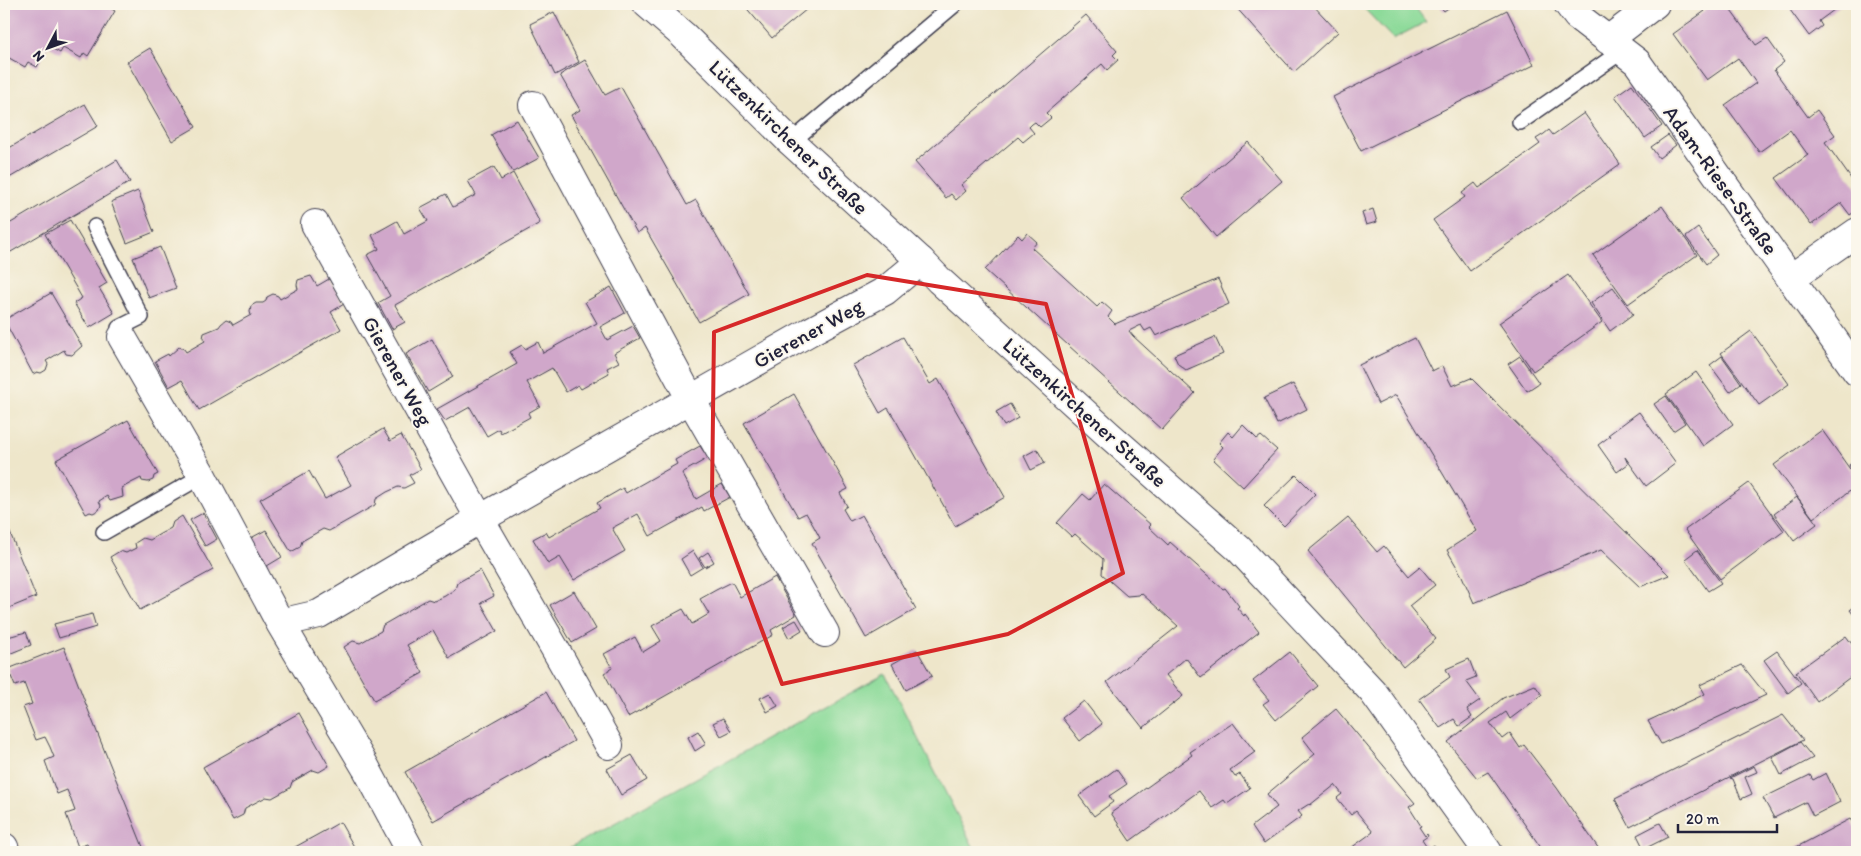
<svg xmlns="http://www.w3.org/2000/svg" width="1861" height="856" font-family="Itim,sans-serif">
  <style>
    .green { fill: #8cda99; stroke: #577e6a }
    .building { fill: #d0a7ca }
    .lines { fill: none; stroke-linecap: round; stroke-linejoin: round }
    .lane-casing { stroke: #413f50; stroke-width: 18 }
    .street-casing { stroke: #413f50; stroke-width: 30 }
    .secondary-casing { stroke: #413f50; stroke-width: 30 }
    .lane { stroke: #fff; stroke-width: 15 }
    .street { stroke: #fff; stroke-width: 28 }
    .secondary { stroke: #fff; stroke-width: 28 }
    .marked { fill: none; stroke: #d62828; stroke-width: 4; stroke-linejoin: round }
    .labels { text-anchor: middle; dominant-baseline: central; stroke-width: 4; stroke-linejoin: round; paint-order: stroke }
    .street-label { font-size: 21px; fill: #22223b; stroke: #fbf7ec }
  </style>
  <rect width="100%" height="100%" fill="#fbf7ec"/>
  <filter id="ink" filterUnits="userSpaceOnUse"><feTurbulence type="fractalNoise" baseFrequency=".02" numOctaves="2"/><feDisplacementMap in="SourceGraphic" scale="10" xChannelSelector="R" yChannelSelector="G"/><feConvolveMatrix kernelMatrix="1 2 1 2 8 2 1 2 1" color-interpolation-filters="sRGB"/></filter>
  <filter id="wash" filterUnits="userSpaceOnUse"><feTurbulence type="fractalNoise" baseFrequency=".0096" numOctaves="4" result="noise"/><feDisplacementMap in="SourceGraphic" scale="20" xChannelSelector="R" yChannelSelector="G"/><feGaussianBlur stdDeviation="1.12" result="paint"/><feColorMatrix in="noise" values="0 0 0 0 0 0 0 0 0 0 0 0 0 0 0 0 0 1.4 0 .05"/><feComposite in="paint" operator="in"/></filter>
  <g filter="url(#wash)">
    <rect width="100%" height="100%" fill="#eee6ca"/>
    <!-- green -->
    <path class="green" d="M1360,4H1413L1426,22L1393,39Z
      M885,674L976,852H562Z"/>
    <g id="blocks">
      <!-- building -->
      <path class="building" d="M4,4H113L110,8L115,11L88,56L84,53L81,58L63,48L60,53L48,46L37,67L28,62L25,67L4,55V18L6,15L4,14Z
        M743,4H813L772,38Z
        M1233,4H1312L1338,32L1294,72Z
        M1438,4H1454L1444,11Z
        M1699,4H1726L1756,45L1767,38L1784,62L1774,70L1808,117L1817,110L1835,135L1825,142L1857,187V210L1850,215L1841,203L1811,225L1776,178L1808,155L1790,130L1759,152L1725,105L1756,83L1738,58L1707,80L1673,34L1705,11Z
        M1799,4H1842L1819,21L1822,26L1809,36L1790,10Z
        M1507,10L1534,65L1361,151L1333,97Z
        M554,12L579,62L555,75L530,24Z
        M1086,15L1117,51L1113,55L1118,60L1107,70L1102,64L1046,113L1051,118L1040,127L1035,122L1032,124L1029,127L1034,133L1023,142L1018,137L961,185L966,191L956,200L951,194L946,198L915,162Z
        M150,48L196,127L172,141L127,62Z
        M585,60L605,95L621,87L687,205L696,200L749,294L699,322L645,228L637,233L571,115L580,110L560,75Z
        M1632,84L1662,126L1645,138L1615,96Z
        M85,104L98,126L4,181V151Z
        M1584,113L1620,164L1470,271L1433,220L1465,197L1462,193L1475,183L1479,188L1540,144L1536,139L1544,134L1549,130L1553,135Z
        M517,120L539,158L513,172L491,135Z
        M1668,135L1676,145L1659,158L1651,147Z
        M1248,142L1282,181L1216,237L1183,198Z
        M117,160L130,182L4,256V227Z
        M494,167L501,180L513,173L540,223L395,305L405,322L392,329L378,303L390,296L367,255L379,249L372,235L397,221L404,234L428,221L420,208L446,194L453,207L476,195L468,181Z
        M138,191L154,232L127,243L111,202Z
        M1662,206L1697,255L1628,304L1593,255Z
        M1373,209L1377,222L1366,225L1362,213Z
        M70,220L107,283L99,288L114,313L89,328L74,303L82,298L45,234Z
        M1698,228L1717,255L1706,264L1686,237Z
        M1027,233L1037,242L1032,248L1097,307L1102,302L1112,311L1108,317L1115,324L1218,279L1229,304L1156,336L1151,328L1145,331L1141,325L1129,331L1133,336L1195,393L1162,430L985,270L1018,235L1022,239Z
        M160,247L176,288L149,298L133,258Z
        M1568,275L1602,322L1533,371L1499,323Z
        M311,276L317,286L329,279L344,304L331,312L341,329L199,410L182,380L169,387L155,361L168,354L169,356L179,347L184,349L186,352L205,341L203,338L204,333L219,327L221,324L226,320L231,322L233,325L251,315L250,312L251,306L256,303H263L266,301L267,297L273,294L278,296L280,299L298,289L297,285L298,280Z
        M611,287L625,313L600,327L607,340L633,326L640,338L614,353L619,362L607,368L609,373L581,389L578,385L566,392L552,368L527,382L540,406L528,413L530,417L501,433L499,429L487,436L470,407L445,421L437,409L517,364L510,352L522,345L525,349L538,342L543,353L597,323L585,302Z
        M1613,287L1633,314L1610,331L1591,303Z
        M51,293L82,346L72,355L66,354L64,350L46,361L48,364L46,370L41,373L37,372L33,374L4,320Z
        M1751,331L1789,384L1759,405L1721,353Z
        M903,337L930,384L938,379L1005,497L955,526L895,419L888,408L880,413L853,365Z
        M1215,337L1223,354L1186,370L1178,364L1174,355Z
        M1415,338L1432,371L1442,366L1452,386L1471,378L1669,575L1640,587L1601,550L1474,603L1462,576L1447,550L1477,531L1396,395L1378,404L1359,365Z
        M432,339L453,377L428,392L406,354Z
        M1520,356L1539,383L1527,391L1508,364Z
        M1722,356L1741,383L1730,392L1710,365Z
        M1696,372L1733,424L1703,446L1666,394Z
        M1293,384L1307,409L1277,424L1264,398Z
        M794,394L848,489L840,493L847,506L843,509L850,521L862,515L916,609L866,638L812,543L820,538L813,525L806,513L798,517L744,423Z
        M1666,396L1685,423L1673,431L1654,404Z
        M1010,404L1018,418L1004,426L996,412Z
        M1639,412L1676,463L1646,486L1625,457L1628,464L1617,472L1598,445L1610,436L1608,435Z
        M128,420L158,474L154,476L153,480L148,482L142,481L141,478L131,483L122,488L123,497L110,501L107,496L99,501L101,505L99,510L93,513L90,512L86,514L56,460Z
        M1243,425L1257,439L1261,436L1277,450L1243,487L1213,459L1223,447L1219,443L1228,432L1233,437Z
        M383,429L390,441L401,435L421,469L409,475L414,483L404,488L398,487L387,492L376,499L375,505L329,531L323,529L302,541L300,547L291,552L260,499L309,471L325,499L351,485L335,457Z
        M1822,430L1857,479V486L1813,518L1774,465Z
        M700,446L708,458L682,473L696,499L722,484L730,497L704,511L702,507L650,536L638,514L612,528L625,551L574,580L560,557L548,564L533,539L546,532L549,537L600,508L597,503L623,488L626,493L638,486L677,464L675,460Z
        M1037,449L1045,463L1031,470L1024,456Z
        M1857,459V477L1849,465Z
        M1296,475L1315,494L1284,526L1264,506Z
        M1749,483L1784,531L1720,579L1685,530Z
        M1104,484L1151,525L1149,527L1168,545L1170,542L1223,589L1225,588L1239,606L1237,608L1244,616L1245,614L1259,632L1201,678L1186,658L1166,675L1183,696L1143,728L1107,682L1178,626L1141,593L1139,595L1127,596L1102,574L1103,559L1075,534L1072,537L1057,523L1083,494L1090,500Z
        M1797,497L1817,524L1794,541L1774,514Z
        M203,513L217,539L205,546L190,520Z
        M182,516L213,570L140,610L110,557L120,551L126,553L136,548L135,543L143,538L150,540L160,534L171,528L173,522Z
        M4,518L36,597L4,610Z
        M1348,518L1377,552L1384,546L1409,576L1420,567L1435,585L1409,606L1436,639L1403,667L1308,551Z
        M266,530L282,557L267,566L251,538Z
        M1697,550L1721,583L1708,591L1685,559Z
        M693,551L703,567L690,575L681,559Z
        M708,552L714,562L705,567L699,558Z
        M480,570L494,596L481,603L497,631L449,658L433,630L407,645L423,673L374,700L344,647L353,641L360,643L381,631L383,625L428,599L434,601L445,596L455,589L457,583Z
        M775,577L796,615L771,630L773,635L628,717L604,673L612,668L604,654L635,637L643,652L661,641L652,626L668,617L683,609L692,624L709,614L700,599L716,590L732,582L740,597Z
        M574,591L596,629L572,643L550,605Z
        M1857,605V619L1850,610Z
        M92,614L96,627L59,638L54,624Z
        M796,620L802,630L789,638L783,627Z
        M26,632L31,645L4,656V638Z
        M1846,636L1857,651V672L1817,702L1796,672Z
        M64,647L85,702L145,852H91L87,844L78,847L66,814L75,811L71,800L67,790L57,794L45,761L54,757L50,747L45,737L36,740L23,707L32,704L24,683L15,686L8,669Z
        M917,650L932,676L906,690L892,664Z
        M1777,651L1801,683L1788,693L1764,660Z
        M1290,652L1318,686L1276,720L1263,704L1269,700L1253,681Z
        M1469,659L1476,677L1466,681L1480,700L1467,709L1472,717L1459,726L1454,719L1440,728L1419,699L1450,677L1446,669Z
        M1742,665L1766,695L1661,744L1648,721L1705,694L1700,685Z
        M1535,685L1542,695L1510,719L1506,712L1490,723L1502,739L1510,733L1520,748L1524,745L1557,788L1601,852H1544L1488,772L1477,778L1448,742L1503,698Z
        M546,692L574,741L433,821L405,772Z
        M770,693L778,706L767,712L760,698Z
        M1084,701L1102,724L1080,741L1062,718Z
        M1336,709L1415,803L1409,807L1421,826L1419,827L1425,836L1427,834L1428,836L1422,840L1428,849L1434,845L1435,846L1434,848L1437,852H1354L1351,848L1373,832L1356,811L1351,815L1337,798L1342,794L1335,785L1310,805L1309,804L1298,811L1302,816L1264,844L1252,826L1277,807L1267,794L1315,754L1302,737Z
        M299,713L329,766L319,772L313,770L292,782L290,788L272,798L266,797L245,808L243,815L233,820L203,767Z
        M1783,715L1803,740L1630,827L1615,799Z
        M723,718L731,731L721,736L713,723Z
        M1233,723L1255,752L1230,770L1235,777L1240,774L1250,788L1227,804L1224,800L1212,808L1199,791L1130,841L1111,813L1192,755L1190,752Z
        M698,731L706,744L695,751L688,737Z
        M1800,742L1813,758L1781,775L1772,757Z
        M632,755L647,780L621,795L607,769Z
        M1754,766L1757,772L1745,777L1752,794L1741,799L1733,779L1730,778Z
        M1116,769L1127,784L1109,796L1113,802L1094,816L1079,796Z
        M1826,773L1840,802L1813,816L1806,802L1774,818L1763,798L1810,775L1813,780Z
        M1850,819L1857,828V852H1787Z
        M340,822L357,852H286L328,829Z
        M1660,823L1668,837L1644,849L1637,835Z"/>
    </g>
  </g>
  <g filter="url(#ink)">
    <use href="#blocks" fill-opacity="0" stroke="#413f50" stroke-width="1"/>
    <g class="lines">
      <defs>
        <path id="lane" d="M1520,122L1622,51
          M791,142L955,4
          M95,227L141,317L119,328L122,337
          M104,532L202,476"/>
        <path id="street" d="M1568,4L1577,16L1637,62L1857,372
          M1608,40L1655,4
          M533,105L691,400L825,633
          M315,224L480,519L562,661L609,745
          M1791,278L1857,232
          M122,337L200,472L280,623L366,768L411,852
          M280,623L319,614L480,519L809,332L885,291L921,261"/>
        <path id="secondary" d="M647,4L683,35L791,142L921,261L940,281L1109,435L1239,549L1373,692L1488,852
          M4,847L6,852"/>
      </defs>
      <!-- lane casing -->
      <use href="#lane" class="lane-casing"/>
      <!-- street casing -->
      <use href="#street" class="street-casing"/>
      <!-- secondary casing -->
      <use href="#secondary" class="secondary-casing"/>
      <!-- lane -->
      <use href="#lane" class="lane"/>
      <!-- street -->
      <use href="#street" class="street"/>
      <!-- secondary -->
      <use href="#secondary" class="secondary"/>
    </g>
  </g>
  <!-- marked area -->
  <path class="marked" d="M867,275L1046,304L1123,573L1008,634L782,684L712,496L714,332Z"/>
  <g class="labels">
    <!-- street labels -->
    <g class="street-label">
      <text transform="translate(789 137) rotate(44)">Lützenkirchener Straße</text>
      <text transform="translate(1721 180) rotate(54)">Adam-Riese-Straße</text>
      <text transform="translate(808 333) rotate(-29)">Gierener Weg</text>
      <text transform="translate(398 371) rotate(61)">Gierener Weg</text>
      <text transform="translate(1085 412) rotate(42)">Lützenkirchener Straße</text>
    </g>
  </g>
  <!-- margin -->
  <rect width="1861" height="856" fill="none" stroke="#fbf7ec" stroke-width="20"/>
  <!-- north arrow -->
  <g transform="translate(48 48) rotate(229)" stroke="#fbf7ec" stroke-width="4" paint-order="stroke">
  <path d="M0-4L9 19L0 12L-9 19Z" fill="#22223b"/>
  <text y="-8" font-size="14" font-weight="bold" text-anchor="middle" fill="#22223b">N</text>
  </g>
  <!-- scale -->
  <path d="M1678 824v8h99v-8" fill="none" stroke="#22223b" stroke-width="2.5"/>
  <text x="1686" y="824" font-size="15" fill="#22223b" stroke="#fbf7ec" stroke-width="4" paint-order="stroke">20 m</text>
</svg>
